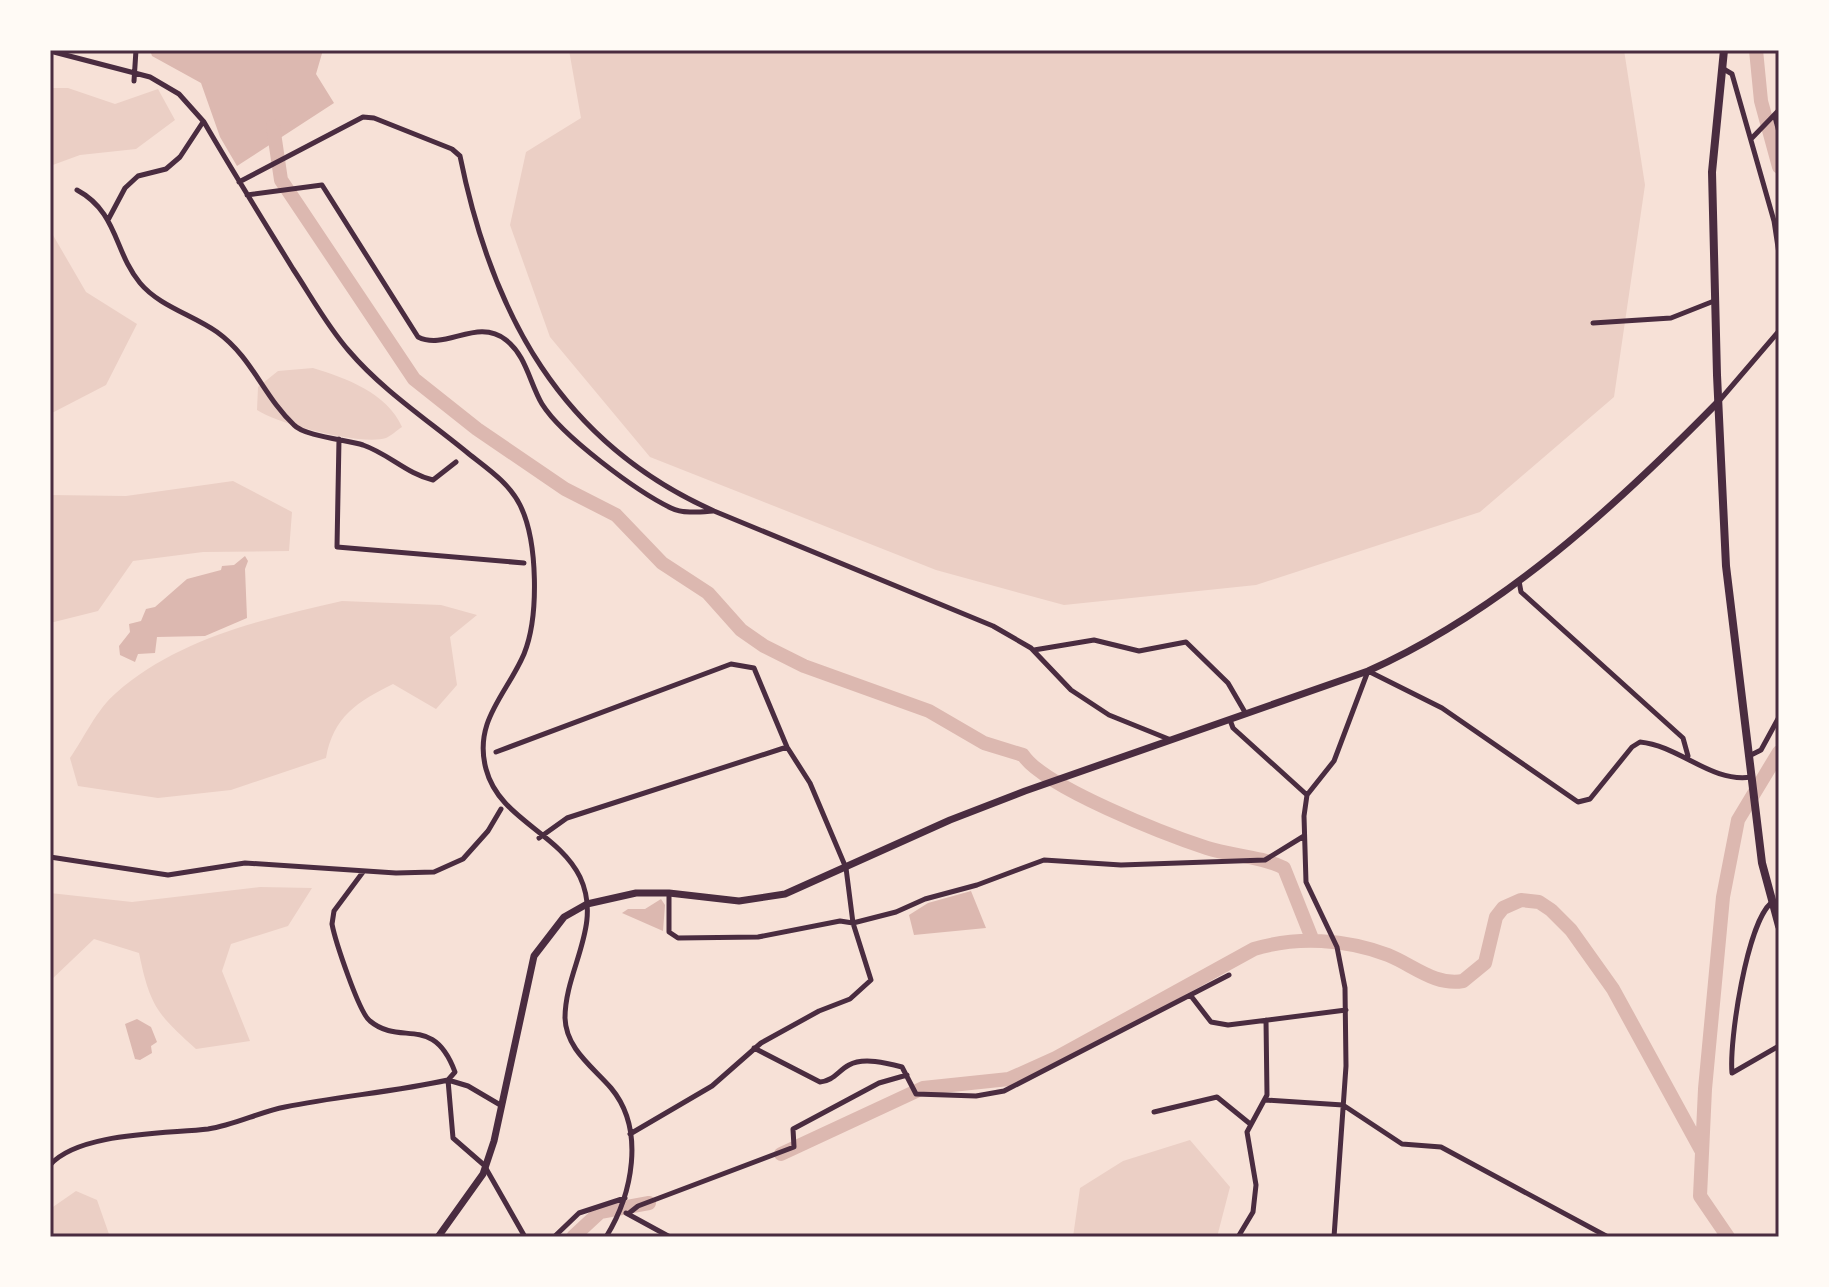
<svg xmlns="http://www.w3.org/2000/svg" width="1829" height="1287" font-family="Commissioner,sans-serif">
  <style>
    .green { fill: #ebcfc5 }
    .water { fill: #dcb8b0 }
    .lines { fill: none; stroke-linecap: round; stroke-linejoin: round }
    .river { stroke: #dcb8b0; stroke-width: 14 }
    .minor { stroke: #4a2c40; stroke-width: 5 }
    .secondary { stroke: #4a2c40; stroke-width: 7 }
    .primary { stroke: #4a2c40; stroke-width: 8 }
    .neatline { fill: none; stroke: #4a2c40; stroke-width: 3 }
  </style>
  <rect width="100%" height="100%" fill="#f7e1d7"/>
  <!-- green -->
  <path class="green" d="M569,50H1624L1645,185L1614,397L1480,512L1256,585L1064,605L936,570L650,457L550,337L510,225L526,152L581,118Z
    M50,88H68L115,104L158,89L175,120L136,149L80,155L50,166Z
    M50,230L86,292L137,324L106,385L50,414Z
    M313,368C346,378 387,393 402,427C397,430 391,436 386,438C362,446 278,424 257,410L258,387L278,371Z
    M233,481L292,512L289,551L203,552L133,561L98,611L50,623V495L126,496Z
    M342,601L441,605L477,615L450,637L457,685L436,709L393,684C358,701 333,717 326,758L231,790L158,798L78,786L70,758C84,738 97,709 116,693C178,638 264,619 342,601Z
    M260,887L312,888L288,926L231,944L222,971L250,1041L196,1049C157,1014 150,1006 139,953L94,939L50,981V893L132,902Z
    M1190,1140L1230,1187L1217,1237H1073L1080,1188L1123,1161Z
    M76,1191L97,1200L110,1237H50V1209Z"/>
  <!-- water -->
  <path class="water" d="M150,50H323L316,74L334,103L237,166L220,137L201,83L152,56Z
    M245,556L248,561L245,569L247,618L205,636L157,637L155,653L138,654L135,662L120,655L119,646L130,632L129,624L141,621L146,609L155,607L187,579L221,570L222,566L234,565Z
    M971,891L986,928L914,935L909,915L928,903Z
    M661,899L665,905L663,931L622,913L628,909H645Z
    M137,1019L151,1027L157,1042L151,1046L152,1053L140,1060L135,1059L125,1024Z"/>
  <g class="lines">
    <!-- river -->
    <path class="river" d="M1756,50L1761,101L1779,167
      M273,126L281,180L414,379L477,429L565,489L616,515L662,563L708,593L741,630L764,646L804,666L929,711L984,743L1023,755C1044,787 1167,835 1207,848C1232,856 1261,856 1284,868L1313,941
      M781,1154L923,1088L1009,1079L1056,1058L1254,949C1297,936 1346,939 1388,955C1413,965 1435,986 1463,981L1485,963L1496,917L1503,908L1521,900L1539,902L1551,910L1571,930L1613,989L1701,1150
      M573,1237L600,1212L649,1203
      M1728,1237L1700,1196L1705,1089L1723,897L1738,820L1779,752"/>
    <!-- minor -->
    <path class="minor" d="M50,51L150,77L179,94L204,122C233,172 263,220 293,269C311,296 327,326 349,351C382,390 429,421 469,454C488,469 509,483 520,505C538,541 539,617 524,654C507,694 473,721 486,769C499,819 558,832 580,877C603,926 565,969 565,1018C566,1049 593,1067 611,1088C646,1130 632,1195 606,1237
      M1722,68L1732,74L1774,221L1779,254
      M134,81L136,50
      M1775,117L1779,132
      M1751,139L1779,110
      M239,182L363,117L374,118L452,149L460,156C492,314 561,443 714,511L993,626L1031,648L1071,690L1109,715L1171,740
      M77,190C118,212 114,252 140,283C159,306 193,315 217,332C252,357 264,397 294,425C304,436 347,440 363,445C389,454 407,474 433,480L456,462
      M247,195L322,185L418,337C446,351 477,317 506,340C526,355 530,384 542,404C562,436 636,491 671,508C683,514 700,512 713,511
      M108,220L125,188L138,176L166,169L180,157L203,122
      M1593,323L1671,318L1714,301
      M1719,401L1779,331
      M339,439L337,547L524,563
      M1519,581L1521,592L1683,738L1688,756
      M1034,650L1094,640L1139,651L1186,642L1228,683L1246,714
      M1230,720L1233,728L1307,795
      M496,752L731,664L754,668L787,747L810,783L846,868L853,923L896,912L925,899L977,885L1044,860L1121,865L1265,860L1304,836
      M1749,756L1761,750L1779,717
      M539,838L567,818L787,747
      M50,857L168,875L245,863L396,873L434,872L463,859L488,831L501,809
      M363,872L334,911L332,924C335,940 359,1013 370,1021C401,1047 433,1013 455,1072L448,1080L453,1138L484,1165L525,1237
      M1771,903C1747,924 1729,1040 1732,1073L1779,1046
      M1191,996L1211,1022L1228,1025L1346,1010
      M754,1048L820,1082C833,1081 838,1071 849,1065C863,1057 887,1063 902,1067L916,1094L976,1096L1004,1091L1229,975
      M1265,1100L1343,1105L1402,1144L1441,1147L1608,1237
      M1154,1112L1217,1097L1249,1123
      M630,1134L712,1086L761,1043L819,1011L850,999L871,980L853,923L840,921L758,937L678,938L669,932V893
      M50,1165C79,1132 166,1134 208,1129C235,1125 259,1112 285,1107C339,1096 394,1092 448,1080L468,1086L502,1106
      M626,1213L670,1237
      M628,1214L638,1206L794,1147L793,1129L879,1083L907,1075
      M554,1237L579,1213L625,1198
      M1238,1237L1253,1212L1256,1185L1247,1132L1267,1095L1266,1020
      M1334,1237L1346,1066L1345,988L1337,947L1306,882L1304,816L1307,795L1334,761L1368,671L1442,708L1578,802L1590,799L1632,747L1640,742C1680,746 1711,783 1751,777"/>
    <!-- secondary -->
    <path class="secondary" d="M438,1237L483,1174L494,1141L534,956L564,917L587,904L636,893H669L739,901L785,894L950,820L1025,791L1368,671C1502,611 1616,506 1718,402"/>
    <!-- primary -->
    <path class="primary" d="M1724,50L1712,172L1717,375L1726,566L1762,863L1779,926"/>
  </g>
  <!-- border -->
  <rect width="1829" height="1287" fill="none" stroke="#fffaf5" stroke-width="104"/>
  <rect x="52" y="52" width="1725" height="1183" class="neatline"/>
</svg>
